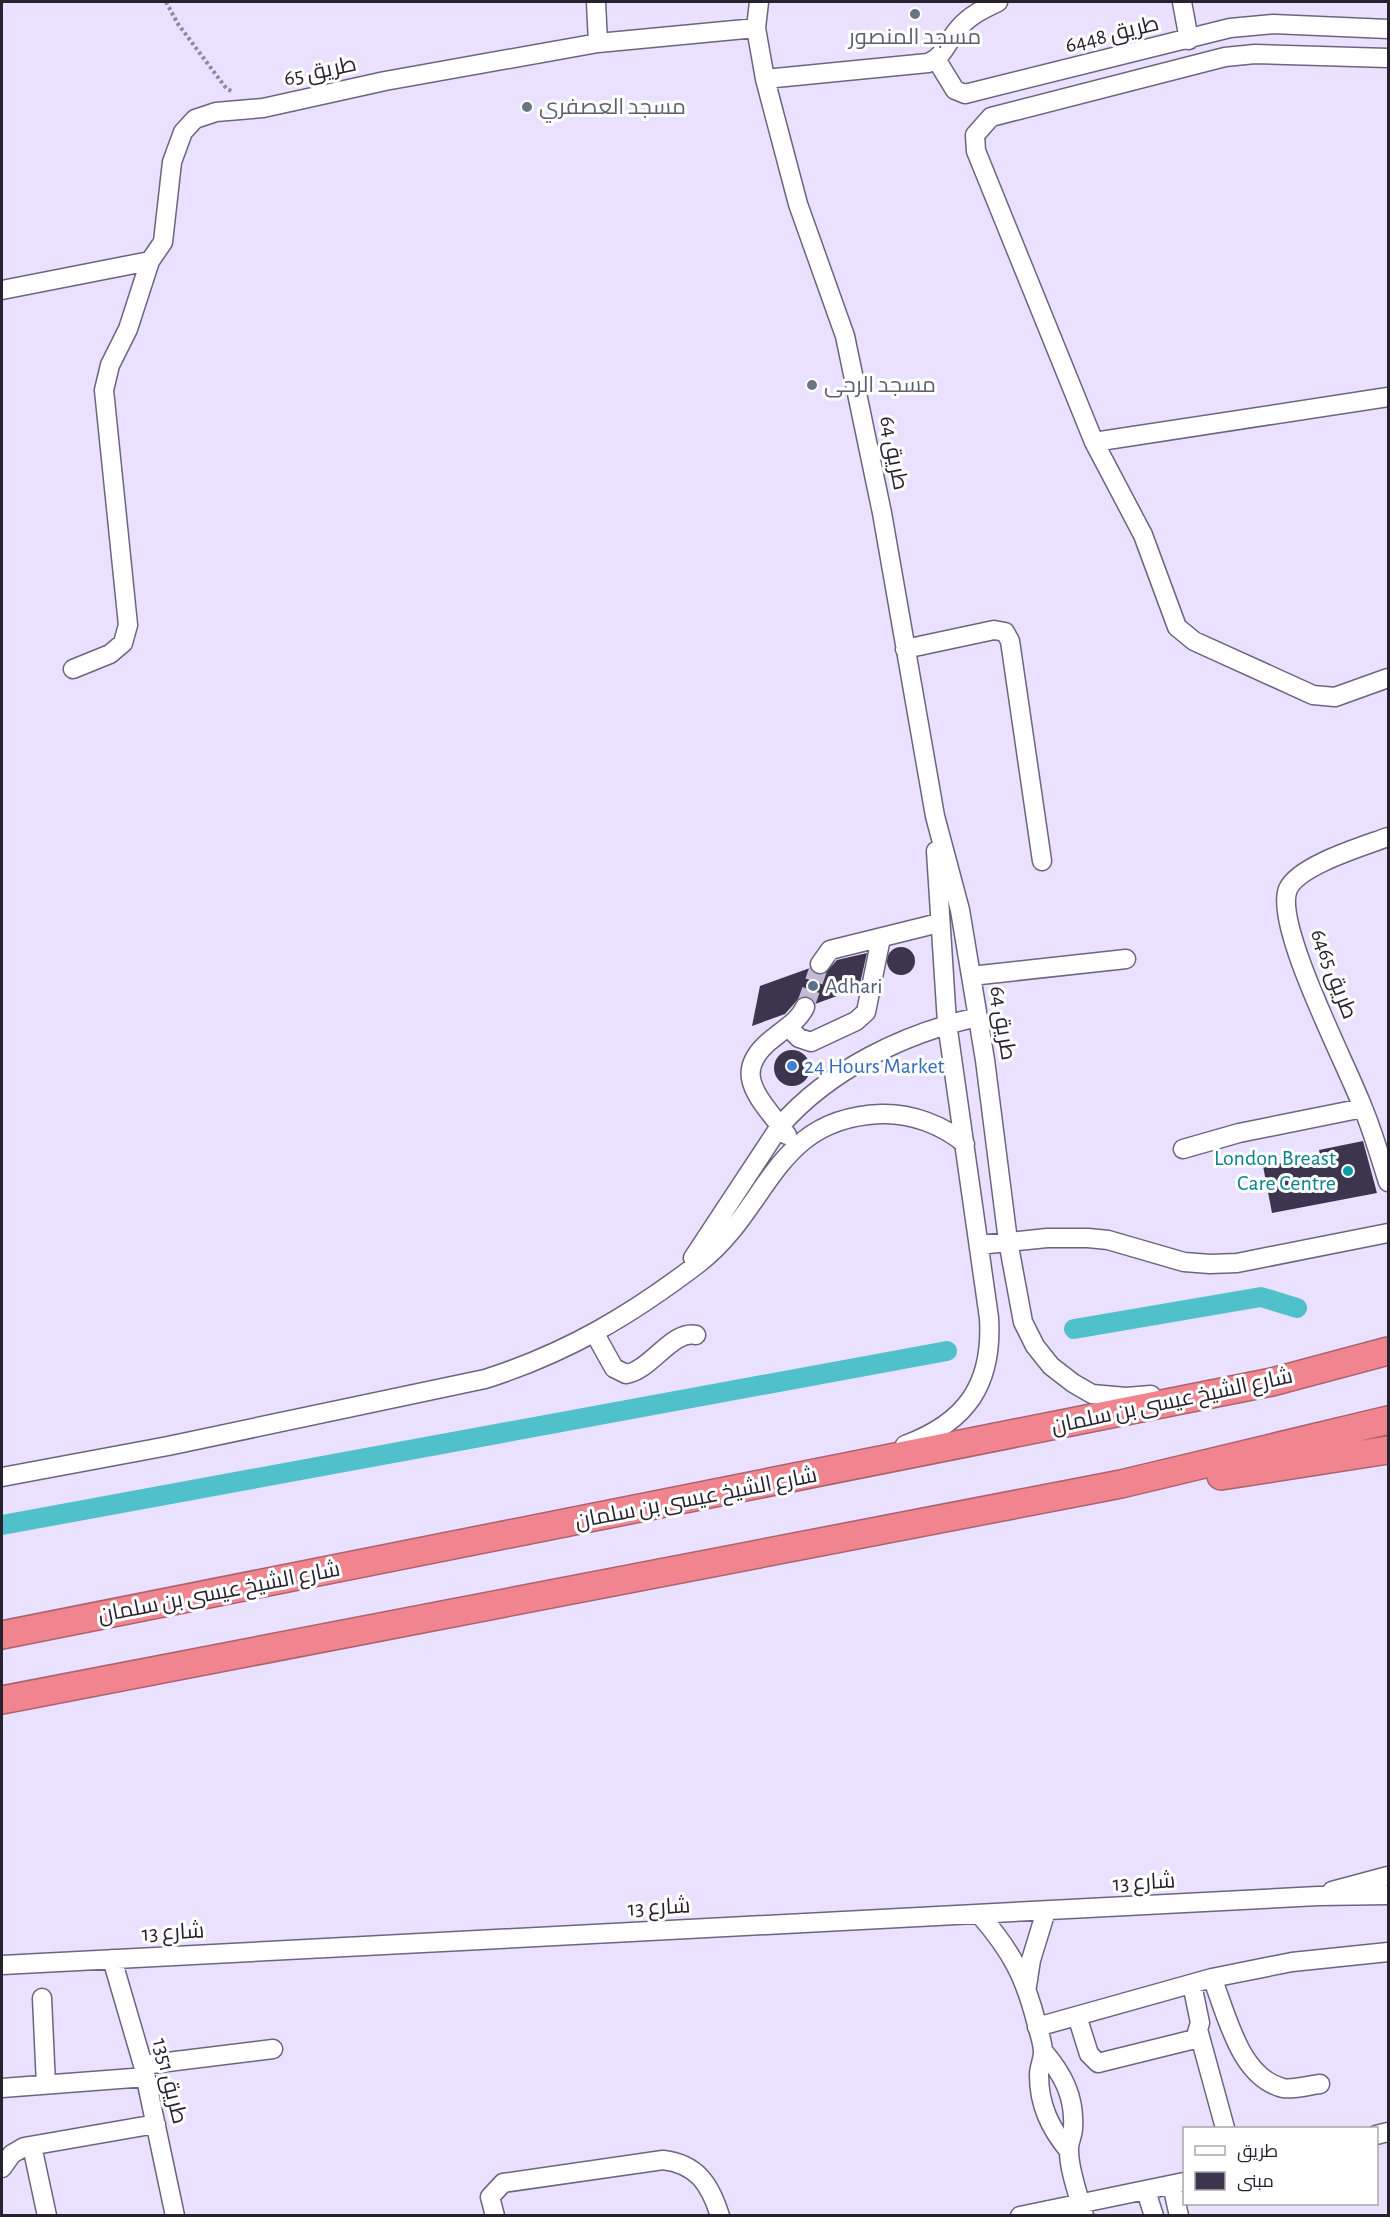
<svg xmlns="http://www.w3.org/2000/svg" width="1390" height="2217" font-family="'Alegreya Sans',Cairo,sans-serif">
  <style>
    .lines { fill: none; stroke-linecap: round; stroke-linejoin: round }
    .canal { stroke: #50c0cb; stroke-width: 20 }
    .building { fill: #3d354d }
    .minor-tunnel { stroke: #c3bad5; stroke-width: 18; stroke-dasharray: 18 9; stroke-linecap: butt }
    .minor-casing { stroke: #6d647f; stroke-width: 21 }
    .highway-casing { stroke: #aa636d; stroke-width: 30 }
    .path { stroke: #8e879d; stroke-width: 4; stroke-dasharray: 3 3; stroke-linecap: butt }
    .minor { stroke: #fff; stroke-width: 18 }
    .highway { stroke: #f1858f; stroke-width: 27 }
    .worship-dot { fill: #6b7280; stroke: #fff; stroke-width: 2 }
    .service-dot { fill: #5c6f8a; stroke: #fff; stroke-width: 2 }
    .shop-dot { fill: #3f7fe0; stroke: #fff; stroke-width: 2 }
    .culture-dot { fill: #0f9aa8; stroke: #fff; stroke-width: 2 }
    .labels { text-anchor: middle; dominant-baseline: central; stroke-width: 6; stroke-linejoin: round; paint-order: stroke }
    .street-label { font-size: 22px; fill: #27232e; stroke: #fff }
    .worship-label { font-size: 22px; fill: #5b616d; stroke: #fff; text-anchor: start }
    .service-label { font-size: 22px; fill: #4e5e75; stroke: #fff; text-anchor: start }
    .shop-label { font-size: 22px; fill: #366cbe; stroke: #fff; text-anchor: start }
    .culture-label { font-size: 22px; fill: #0d838f; stroke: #fff; text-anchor: end }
  </style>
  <rect width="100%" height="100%" fill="#eae0ff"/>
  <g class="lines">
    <!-- canal -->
    <path class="canal" d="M1074,1329L1261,1297L1297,1308
      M2,1525L947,1351"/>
  </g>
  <!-- building -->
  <path class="building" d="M887 961a14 14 0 1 1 28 0a14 14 0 1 1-28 0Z
    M867,953L859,988L815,1004L810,997H800L785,1014L752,1026L760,986L810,968L814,973L824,974L837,960Z
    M774 1068a18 18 0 1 1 36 0a18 18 0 1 1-36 0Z
    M1363,1141L1377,1193L1272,1213L1263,1166L1282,1163L1283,1168L1321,1161L1319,1150Z"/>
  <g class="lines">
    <!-- minor-tunnel -->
    <path class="minor-tunnel" d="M805,1007L820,964"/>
    <defs>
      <path id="minor" d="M596,2L598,43
        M759,2L756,28L765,79L798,204L845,336L882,513L935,816L960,910L985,1060L1008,1241L1023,1322L1035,1346L1051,1366L1073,1383L1092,1394L1126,1397L1151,1395
        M1182,2L1189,40
        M1388,58L1255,54L1225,57L991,117L975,135L976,151L1094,442L1143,535L1177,627L1194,641L1313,695L1335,697L1388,678
        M936,59L955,90L965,94L1230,28L1273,24L1388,29
        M765,79L928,63C945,56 947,41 959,28C969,16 983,9 998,2
        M2,290L150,261L163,242L172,162L183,132L195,119L216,112L263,108L385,81L598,43L756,28
        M1094,442L1388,397
        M905,649L994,630L1005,632L1010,641L1042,861
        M73,669L110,654L123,643L128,625L104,390L110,365L128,329L150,261
        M1388,837C1364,846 1299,865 1288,889C1273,925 1348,1067 1363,1108C1373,1132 1380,1157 1388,1182
        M820,964L830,950L939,923
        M971,976L1126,959
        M788,1027L799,1038L811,1042L856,1021L866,1012L881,938
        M787,1135C759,1097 727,1072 776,1036C787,1027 799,1020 805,1007
        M1183,1149L1239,1133L1363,1108
        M979,1245L1047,1238H1088L1108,1240L1184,1262L1210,1264L1237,1263L1388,1233
        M693,1258L780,1126C830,1069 905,1033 978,1017
        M595,1334L614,1368L626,1374C650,1371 673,1329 696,1335
        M905,1445C967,1422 993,1384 989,1318L947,1023L936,851
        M2,1477L168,1446L485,1379C567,1353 631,1315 699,1263C770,1208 773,1118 881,1114C911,1113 943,1125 965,1144
        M1332,1891L1388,1876
        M980,1915C1012,1952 1025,1977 1037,2025C1039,2033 1043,2043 1043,2052C1043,2060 1039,2067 1039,2075C1039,2105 1050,2128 1069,2151
        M112,1959L143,2065L175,2216
        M2,1965L1318,1896L1388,1895
        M1212,1978C1227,2014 1239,2077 1283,2088C1293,2090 1310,2085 1320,2084
        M1027,1986L1031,1960L1046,1911
        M42,1998L46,2085
        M1077,2016L1089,2054L1098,2063L1195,2039L1200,2023L1192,1984
        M1037,2027L1212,1978L1292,1962L1388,1952
        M1199,2033L1225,2128
        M1043,2051C1063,2074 1075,2097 1073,2128C1073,2136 1068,2143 1069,2151C1069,2171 1079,2196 1084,2216
        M143,2065L273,2049
        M2,2088L146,2077
        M1376,2135L1388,2132
        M32,2146L47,2216
        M2,2168L12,2154L24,2147L156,2124
        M1172,2185L1179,2216
        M1146,2191L1154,2216
        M495,2216L490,2197L503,2183L663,2160C697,2164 710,2184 720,2216
        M1020,2216L1184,2182"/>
      <path id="highway" d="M1221,1476L1388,1450
        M2,1635L1272,1382L1388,1351
        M2,1700L1121,1484L1388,1420"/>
    </defs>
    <!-- minor casing -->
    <use href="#minor" class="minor-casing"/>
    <!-- highway casing -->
    <use href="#highway" class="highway-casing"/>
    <!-- path -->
    <path class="path" d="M166,2L178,24L226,88L233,92"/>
    <!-- minor -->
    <use href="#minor" class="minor"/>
    <!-- highway -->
    <use href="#highway" class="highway"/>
  </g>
  <!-- markers -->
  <g class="worship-dot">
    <circle cx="915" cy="14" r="6"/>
    <circle cx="527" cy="107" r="6"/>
    <circle cx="812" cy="385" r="6"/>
  </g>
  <circle class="service-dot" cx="813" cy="986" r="6"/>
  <circle class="shop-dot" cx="792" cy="1066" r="6"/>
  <circle class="culture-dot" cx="1348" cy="1171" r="6"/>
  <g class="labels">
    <!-- street labels -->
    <g class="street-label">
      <text transform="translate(1112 34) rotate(-14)">طريق 6448</text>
      <text transform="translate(320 71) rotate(-12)">طريق 65</text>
      <text transform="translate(894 453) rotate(79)">طريق 64</text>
      <text transform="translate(1334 974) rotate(69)">طريق 6465</text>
      <text transform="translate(1003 1023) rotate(81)">طريق 64</text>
      <text transform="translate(1172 1401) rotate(-12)">شارع الشيخ عيسى بن سلمان</text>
      <text transform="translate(696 1498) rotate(-11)">شارع الشيخ عيسى بن سلمان</text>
      <text transform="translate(219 1592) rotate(-11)">شارع الشيخ عيسى بن سلمان</text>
      <text transform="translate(1144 1882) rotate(-3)">شارع 13</text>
      <text transform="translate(659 1907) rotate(-3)">شارع 13</text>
      <text transform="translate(173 1932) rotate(-3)">شارع 13</text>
      <text transform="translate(170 2081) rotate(76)">طريق 1351</text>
    </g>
    <!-- worship labels -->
    <g class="worship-label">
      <text x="915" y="37" text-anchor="middle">مسجد المنصور</text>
      <text x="539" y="107">مسجد العصفري</text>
      <text x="824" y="385">مسجد الرحى</text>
    </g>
    <!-- service labels -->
    <g class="service-label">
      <text x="825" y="986">Adhari</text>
    </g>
    <!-- shop labels -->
    <g class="shop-label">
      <text x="804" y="1066">24 Hours Market</text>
    </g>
    <!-- culture labels -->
    <g class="culture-label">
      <text x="1336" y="1158">London Breast<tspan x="1336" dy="25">Care Centre</tspan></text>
    </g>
  </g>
  <!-- border -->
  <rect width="1390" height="2217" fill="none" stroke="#27232e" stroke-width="6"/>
  <!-- legend -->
  <rect x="1183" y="2127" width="195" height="78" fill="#ffffff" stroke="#a9a7ab" stroke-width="1.5"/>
  <rect x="1195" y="2146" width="30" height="9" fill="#ffffff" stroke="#a9a7ab" stroke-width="1.5"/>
  <text x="1237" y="2157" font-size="18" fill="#27232e">طريق</text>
  <rect x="1195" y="2172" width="30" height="18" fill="#3d354d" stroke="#a9a7ab" stroke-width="1.5"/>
  <text x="1237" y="2187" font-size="18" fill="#27232e">مبنى</text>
</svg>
